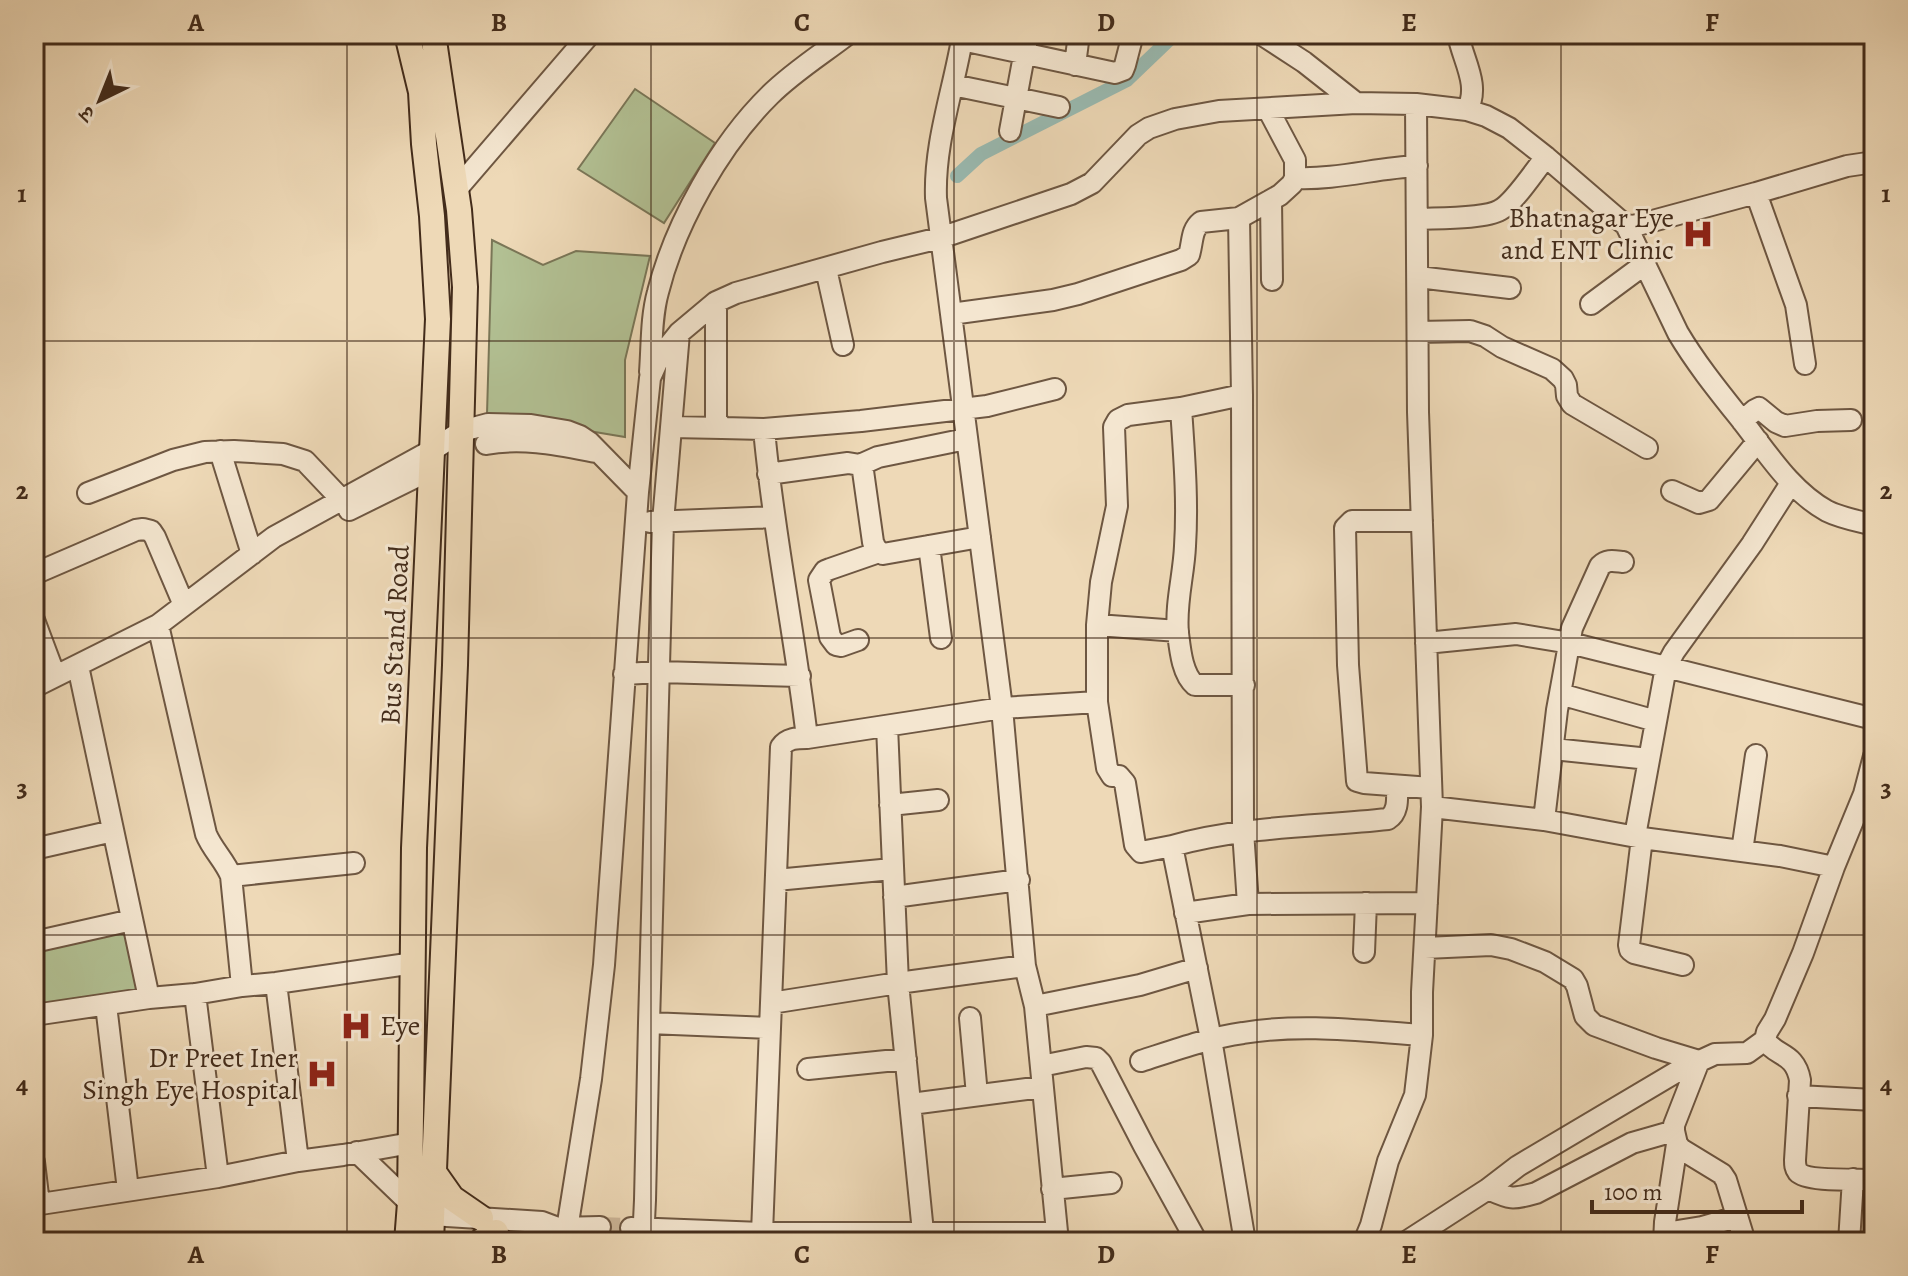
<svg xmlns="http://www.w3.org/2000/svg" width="1908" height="1276" font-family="Alegreya,'Noto Serif Devanagari',serif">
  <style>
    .green { fill: #b2c093; stroke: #7a7657; stroke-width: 2 }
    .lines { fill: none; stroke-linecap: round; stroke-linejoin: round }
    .canal { stroke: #99bab1; stroke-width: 14 }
    .minor-tunnel { stroke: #ccb698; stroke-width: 20; stroke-dasharray: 20 10; stroke-linecap: butt }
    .minor-casing { stroke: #6e5742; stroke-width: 24 }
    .major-casing { stroke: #432c1b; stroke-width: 28 }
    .minor { stroke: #f4e6d0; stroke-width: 20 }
    .major { stroke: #eed9b7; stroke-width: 24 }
    .grid { fill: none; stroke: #432c1b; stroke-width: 2; stroke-opacity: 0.55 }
    .labels { text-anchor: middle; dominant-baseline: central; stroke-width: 6; stroke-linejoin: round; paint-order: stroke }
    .poi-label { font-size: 28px; fill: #432c1b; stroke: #f4e6d0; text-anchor: end }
    .street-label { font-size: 28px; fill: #432c1b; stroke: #f4e6d0 }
    .neatline { fill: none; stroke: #432c1b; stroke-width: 3 }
    .grid-label { font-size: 26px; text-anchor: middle; font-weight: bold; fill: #432c1b }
  </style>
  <rect width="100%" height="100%" fill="#eed9b7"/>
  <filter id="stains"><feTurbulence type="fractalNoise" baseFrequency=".0025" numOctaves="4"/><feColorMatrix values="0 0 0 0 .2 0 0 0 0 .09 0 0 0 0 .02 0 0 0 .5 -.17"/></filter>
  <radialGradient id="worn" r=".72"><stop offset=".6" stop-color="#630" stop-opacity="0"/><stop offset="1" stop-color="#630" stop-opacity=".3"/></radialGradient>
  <!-- green -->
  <path class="green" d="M635,89L715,143L664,223L578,169Z
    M492,240L543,265L576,251L650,256L625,360V437L487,414Z
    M125,923L139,989L34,1008V945Z"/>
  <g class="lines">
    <!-- canal -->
    <path class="canal" d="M957,176L981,154L1127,80L1175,34"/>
    <!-- minor-tunnel -->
    <path class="minor-tunnel" d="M600,1227L631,1228"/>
    <defs>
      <path id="minor" d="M963,34C954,89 934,142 936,198L1002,708L1025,966L1035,1006L1058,1242
        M1261,34L1304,62L1356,103
        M1458,34C1462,59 1481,85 1467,110
        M962,40L1115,73L1123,70L1125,65L1133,34
        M1075,65L1079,34
        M953,85L1059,107
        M1010,131L1028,34
        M1295,178C1336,180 1376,168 1417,166
        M456,190L590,34
        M1756,193L1796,305L1805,364
        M1271,200L1272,280
        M1239,218L1242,395L1243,831L1248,904
        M1418,219C1437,218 1485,219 1500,210C1514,203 1535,170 1546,157
        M1626,225L1678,333C1697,365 1720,393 1743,422C1768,454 1791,491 1827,511C1841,518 1858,521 1874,525
        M826,269L843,345
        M1418,277L1510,288
        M716,302V419L722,428L764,429L861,421L987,406L1055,389
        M1591,304L1645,264
        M951,314L1053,300L1078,294L1181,260L1189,255C1193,242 1191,230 1201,222L1239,218L1280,195L1292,184L1295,178V160L1268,109
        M1418,332L1470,331L1485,336L1502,347L1552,369L1563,379L1566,385L1567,396L1572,404L1647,448
        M650,372C652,345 651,317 658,292C675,224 720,144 770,95C793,72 822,54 848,34
        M1242,395L1181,408L1128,415L1118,420L1114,427L1117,506L1101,582L1097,625V702L1107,768L1112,776H1119L1125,783L1135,845L1141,852L1172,846L1211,1039L1245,1242
        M1181,408C1184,454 1188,500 1185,546C1184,574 1175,604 1178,633C1180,649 1182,674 1195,685H1244
        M1742,421L1755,410L1759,408L1776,422L1785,426L1817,421L1851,420
        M671,427L722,428
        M764,429C773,532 795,634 807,738L1002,708L1097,702
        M486,444C523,437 559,445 596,452
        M220,451L252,554
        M860,465L878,457L966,439
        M768,474L848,463L860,465L863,471L873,542L876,549L883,554L980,537
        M1672,491L1699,503L1709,500L1758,441
        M88,493L173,460L205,452L234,451L283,454L305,461L341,499
        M349,510L428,471
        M1422,521H1352L1345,528L1348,665L1357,781L1364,783L1431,788
        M650,522L774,517
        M929,546L941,638
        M34,574L136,530L143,529L151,531L155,537L184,605
        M34,620L55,676
        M158,625L206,834C212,849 225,861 231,876L242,986
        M1097,625L1178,631
        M858,640L841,646L836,645L830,637L819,580L825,571L830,569L879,552
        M1426,643L1516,634L1570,643L1874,719
        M78,666L149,998
        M624,674L660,672L800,676
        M34,687L158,625L274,537L434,449L462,431L488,424L531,425L567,431L580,436L589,442L638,492
        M1560,694L1656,721
        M887,726L898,983L923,1232
        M1553,749L1649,759
        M1874,756L1864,794L1834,867L1803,953L1775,1019L1767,1032L1765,1040C1776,1057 1795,1052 1800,1080L1795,1160C1795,1165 1795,1168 1798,1172C1807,1182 1859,1179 1874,1180
        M890,805L938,800
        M1432,807L1544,820L1642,838L1780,856L1834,867
        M1544,820L1557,710L1572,628L1600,566C1607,559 1614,561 1623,562
        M1635,836L1666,667L1674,652L1752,544L1791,483
        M1642,838L1629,945L1630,950L1634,953L1683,965
        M1172,846C1242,826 1315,827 1388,819C1399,812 1397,798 1397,786
        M34,849L113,831
        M1742,851L1756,755
        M231,876L354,863
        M776,880L892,869
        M894,897L1019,880
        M1185,913L1248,904L1427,903
        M34,942L132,920
        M1425,948L1491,945L1511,949L1545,962L1573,979L1577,986L1585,1016L1594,1025L1656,1048L1699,1061L1674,1125V1131L1677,1144L1681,1149L1722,1174L1726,1180L1745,1242
        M1364,952L1366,903
        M276,983L298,1161
        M195,994L218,1177
        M771,1003L898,983L1025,966
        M106,1005L128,1190
        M1035,1006L1140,985L1197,968
        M34,1015L149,998L195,994L242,986L276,983L414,963
        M970,1018L977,1095
        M649,1023L663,522L679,333
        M1141,1061C1175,1050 1208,1038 1243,1033C1302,1023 1362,1031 1422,1035
        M1041,1066L1086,1057L1096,1058L1101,1063L1144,1146L1197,1242
        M808,1069L906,1059
        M1798,1096L1874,1100
        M911,1104L1042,1087
        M357,1152L410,1203L431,1215L542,1222L558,1228L600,1227
        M34,1162L39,1204
        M1052,1189L1111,1183
        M1488,1189C1510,1199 1512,1200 1536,1193L1632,1143L1674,1131
        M34,1205L218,1177L298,1161L343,1155L411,1143
        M631,1228L762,1233H1057
        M762,1233L781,747C787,738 797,738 807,738
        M1665,1233L1702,1227L1737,1217
        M568,1242L567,1229L591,1079L604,965L638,492L650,378L659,358L679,333L716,302L736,293L882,252L940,238L1071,194L1092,183L1138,135L1149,128L1175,119L1219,111L1356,103L1416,104L1467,110L1486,116L1509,128L1546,157L1618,219L1626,225L1634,226L1756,193L1847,166L1874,162
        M643,1242L645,1200L649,1023L770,1028
        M1364,1242L1371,1225L1388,1161L1415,1095L1422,1035V992L1432,807L1418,412L1416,104
        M1406,1242L1488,1189L1518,1166L1678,1071L1715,1054L1747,1053L1765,1040
        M1664,1242L1665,1222L1677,1144
        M1849,1242L1853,1179"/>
      <path id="major" d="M407,34L421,92L424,144L432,216L438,319L414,848L410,1203L407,1242
        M433,1171L452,1198L481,1218
        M431,1242L455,665L465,287L459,210L433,34
        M480,1242L496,1232"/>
    </defs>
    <!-- minor casing -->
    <use href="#minor" class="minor-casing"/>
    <!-- major casing -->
    <use href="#major" class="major-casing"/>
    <!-- minor -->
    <use href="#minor" class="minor"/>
    <!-- major -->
    <use href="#major" class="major"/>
  </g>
  <!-- grid -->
  <path class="grid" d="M347,34V1242M651,34V1242M954,34V1242M1257,34V1242M1561,34V1242M34,341H1874M34,638H1874M34,935H1874"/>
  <!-- icons -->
  <defs>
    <symbol id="hospital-bare" viewBox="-9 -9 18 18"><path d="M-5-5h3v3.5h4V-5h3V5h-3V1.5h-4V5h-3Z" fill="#8f2418" stroke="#f4e6d0" stroke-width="2.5" paint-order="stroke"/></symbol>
  </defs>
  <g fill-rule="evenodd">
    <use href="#hospital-bare" x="1676" y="212" width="44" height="44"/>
    <use href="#hospital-bare" x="334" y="1004" width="44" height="44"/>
    <use href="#hospital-bare" x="300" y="1052" width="44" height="44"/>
  </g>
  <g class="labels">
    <!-- poi labels -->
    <g class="poi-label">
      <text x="1674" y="218">Bhatnagar Eye<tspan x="1674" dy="32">and ENT Clinic</tspan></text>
      <text x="380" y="1026" text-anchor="start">Eye</text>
      <text x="298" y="1058">Dr Preet Iner<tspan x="298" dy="32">Singh Eye Hospital</tspan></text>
    </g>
    <!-- street labels -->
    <g class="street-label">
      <text transform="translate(395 635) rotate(-87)">Bus Stand Road</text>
    </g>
  </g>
  <!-- margin -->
  <rect width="1908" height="1276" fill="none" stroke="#eed9b7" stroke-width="88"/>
  <!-- north arrow -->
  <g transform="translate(100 100) rotate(223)" stroke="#f4e6d0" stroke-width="6" paint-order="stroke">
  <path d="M0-6L14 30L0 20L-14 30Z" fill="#432c1b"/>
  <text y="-12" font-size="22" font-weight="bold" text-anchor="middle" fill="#432c1b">उ</text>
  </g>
  <!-- scale -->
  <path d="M1592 1200v12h210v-12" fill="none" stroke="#432c1b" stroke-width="4"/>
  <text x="1604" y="1200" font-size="24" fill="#432c1b" stroke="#f4e6d0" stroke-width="6" paint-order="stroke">100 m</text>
  <rect x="44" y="44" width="1820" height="1188" class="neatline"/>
  <g class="grid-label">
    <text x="196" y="31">A</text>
    <text x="499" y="31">B</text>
    <text x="802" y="31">C</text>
    <text x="1106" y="31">D</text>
    <text x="1409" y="31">E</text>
    <text x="1712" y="31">F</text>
    <text x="22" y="202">1</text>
    <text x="1886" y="202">1</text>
    <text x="22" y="499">2</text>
    <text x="1886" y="499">2</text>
    <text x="22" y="796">3</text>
    <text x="1886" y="796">3</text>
    <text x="22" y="1093">4</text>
    <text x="1886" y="1093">4</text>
    <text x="196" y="1263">A</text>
    <text x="499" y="1263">B</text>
    <text x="802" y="1263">C</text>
    <text x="1106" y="1263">D</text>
    <text x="1409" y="1263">E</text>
    <text x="1712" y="1263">F</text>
  </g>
  <rect width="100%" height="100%" filter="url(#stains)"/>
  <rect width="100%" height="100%" fill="url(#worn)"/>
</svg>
